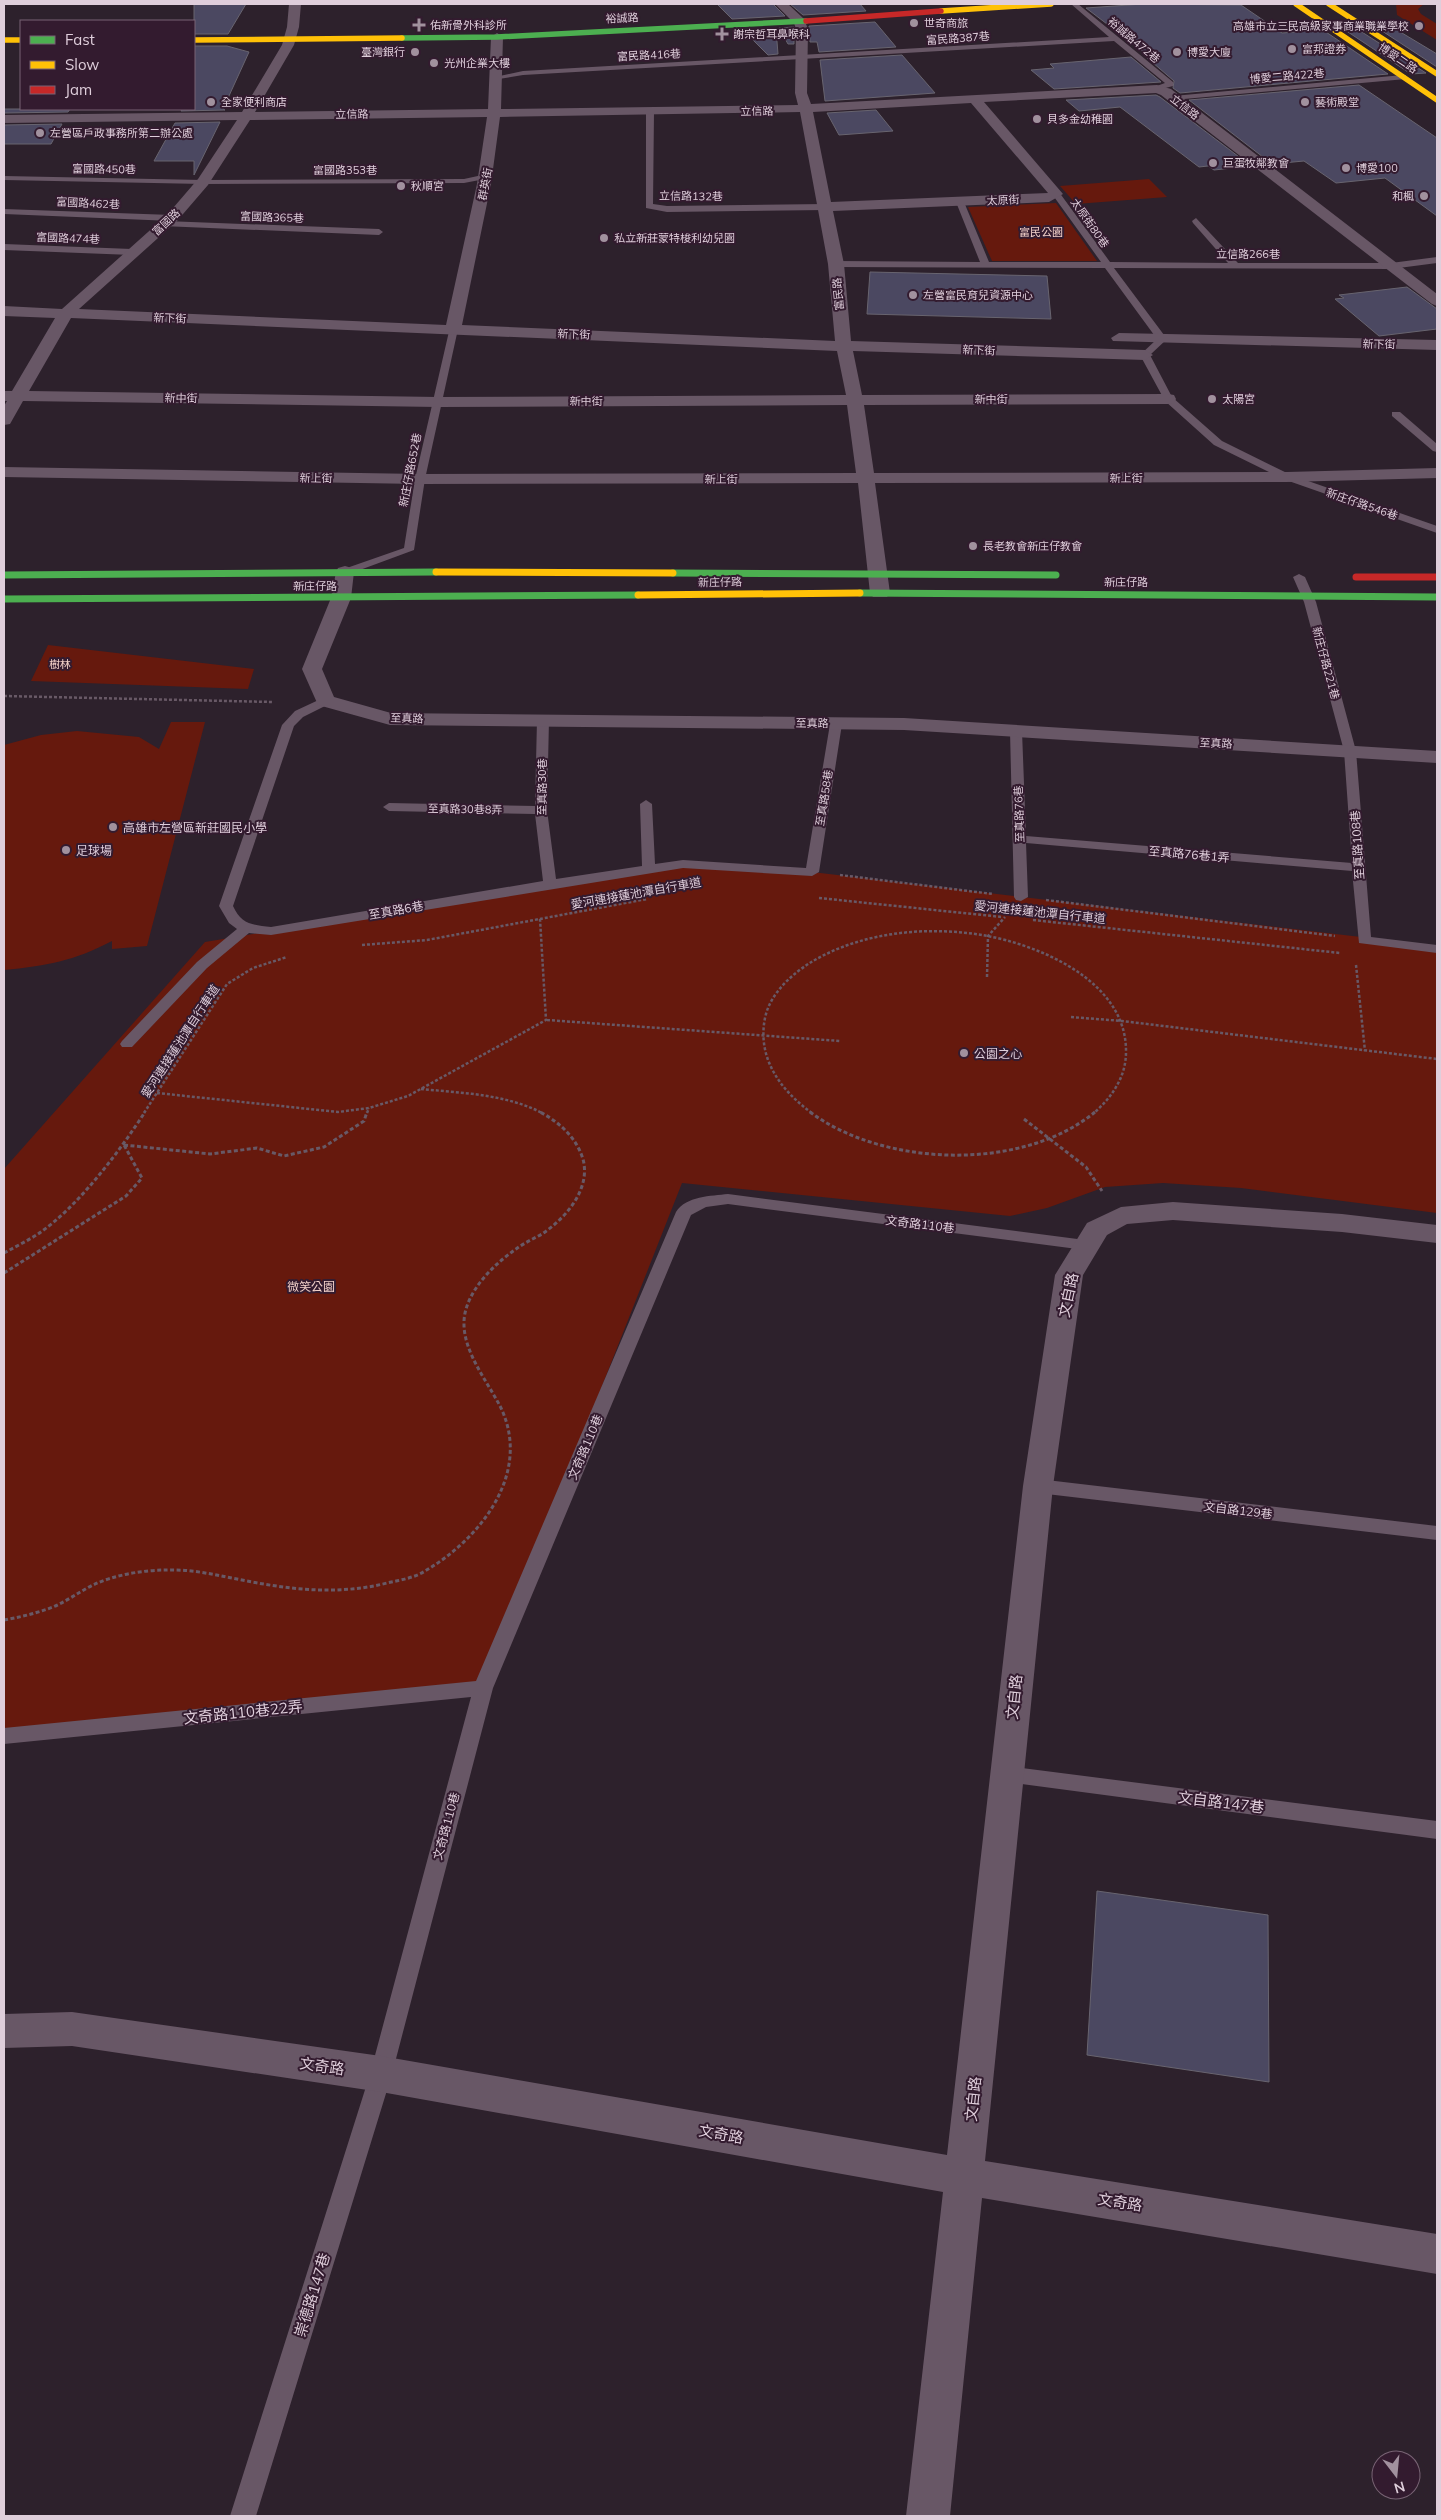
<svg xmlns="http://www.w3.org/2000/svg" width="1441" height="2520" font-family="Mulish,'Noto Sans TC',sans-serif">
  <style>
    .green { fill: #66190d }
    .building { fill: #4b4861; stroke: #68646f }
    .lines { fill: none; stroke-linecap: round; stroke-linejoin: round }
    .path-far1 { stroke: #685966; stroke-width: 2.5; stroke-dasharray: 3 2; stroke-linecap: butt }
    .path { stroke: #685966; stroke-width: 3; stroke-dasharray: 4 2.5; stroke-linecap: butt }
    .lane { fill: #685766; fill-rule: evenodd }
    .street { fill: #685766; fill-rule: evenodd }
    .fast-far1 { stroke: #4caf50; stroke-width: 5.5 }
    .fast { stroke: #4caf50; stroke-width: 7 }
    .slow-far1 { stroke: #ffc107; stroke-width: 5.5 }
    .slow { stroke: #ffc107; stroke-width: 7 }
    .jam-far1 { stroke: #c62828; stroke-width: 5.5 }
    .jam { stroke: #c62828; stroke-width: 7 }
    .poi-dot { fill: #a1919e; stroke: #331b2f; stroke-width: 2 }
    .labels { text-anchor: middle; dominant-baseline: central; stroke-width: 4; stroke-linejoin: round; paint-order: stroke }
    .far-street-label { font-size: 11px; fill: #dfcedb; stroke: #331b2f }
    .far-poi-label { font-size: 11px; fill: #dfcedb; stroke: #331b2f; text-anchor: start }
    .far-park-label { font-size: 11px; fill: #f5d3cb; stroke: #331b2f }
    .poi-label { font-size: 12px; fill: #dfcedb; stroke: #331b2f; text-anchor: start }
    .street-label { font-size: 12px; fill: #dfcedb; stroke: #331b2f }
    .park-label { font-size: 12px; fill: #f5d3cb; stroke: #331b2f }
    .near-street-label { font-size: 15px; fill: #dfcedb; stroke: #331b2f }
  </style>
  <rect width="100%" height="100%" fill="#2d212c"/>
  <!-- green -->
  <path class="green" d="M1396,4H1424L1418,9L1421,14L1437,24V40L1397,15Z
    M1149,179L1167,197L1076,204L1060,186Z
    M1056,203L1097,261H992L968,207Z
    M48,645L254,669L248,689L31,681Z
    M171,722H205L147,946L112,949V941C74,961 46,966 4,970V745L41,735L77,731L139,737L159,749Z
    M683,864L812,872L1437,946V1213L1241,1188L1163,1183L1105,1187L1047,1208L1010,1216L682,1183L483,1688L4,1729V1169L205,942L550,884Z"/>
  <!-- building -->
  <path class="building" d="M194,4H246L228,34H194Z
    M717,4H773L785,16L732,19Z
    M790,4H860L866,11L803,15Z
    M1143,4L1241,5L1282,33L1323,30L1388,74L1180,93L1173,88L1174,81L1145,56H1149L1086,8Z
    M875,22L896,47L819,52L817,42H810L809,26Z
    M1387,24L1437,54V67L1373,25Z
    M794,27V44H788L779,28Z
    M1354,27L1426,73L1411,74L1342,28Z
    M776,29L778,54L768,55L743,30Z
    M194,46H227L249,52L223,109L225,110L181,111L182,109H194Z
    M902,55L935,93L825,101L820,60Z
    M1131,57L1161,82L1054,89L1031,70L1054,68L1050,64Z
    M1359,85L1437,138V216L1385,178L1336,183L1304,161L1272,164L1189,100Z
    M1156,95L1160,97L1251,166L1214,170L1208,166L1199,167L1120,107L1079,111L1066,100Z
    M4,109H70L68,112L4,113Z
    M876,110L893,131L839,135L827,113Z
    M220,122L194,175V161H154L175,123Z
    M62,124L51,144H4V125Z
    M870,272L1047,276L1051,319L867,314Z
    M1407,287L1437,309V329L1379,336L1335,299L1344,298L1339,295Z
    M1097,1891L1268,1915L1269,2082L1087,2055Z"/>
  <g class="lines">
    <!-- path-far1 -->
    <path class="path-far1" d="M4,696L273,702
      M840,875L993,894
      M819,898L1002,917
      M1046,900L1335,936
      M1033,920L1340,953
      M362,945L427,940L647,899
      M1356,965L1365,1051
      M987,977L988,936L1005,917
      M1071,1017L1122,1021L1437,1059
      M547,1020L840,1041
      M421,1089C461,1093 506,1094 542,1113
      M157,1093L338,1112L369,1108L408,1096L546,1020L540,919
      M144,1113L227,984L253,968L287,957
      M367,1113L369,1108
      M812,1113C780,1090 757,1058 765,1018C770,993 793,973 813,961C863,932 925,926 982,935C1041,945 1127,982 1126,1052C1126,1077 1112,1097 1094,1113"/>
    <!-- path -->
    <path class="path" d="M810,1112C884,1167 1022,1172 1095,1112
      M1024,1119L1086,1167L1102,1191
      M124,1145L210,1154L257,1148L284,1156L324,1147L364,1121L367,1112
      M4,1253C15,1247 27,1241 38,1234C78,1207 119,1152 145,1112
      M4,1273L126,1196L142,1178L124,1145
      M4,1620C21,1617 37,1613 53,1607C67,1601 79,1592 93,1585C114,1575 143,1570 167,1570C194,1569 220,1576 247,1581C293,1590 340,1595 387,1583C400,1580 414,1578 425,1571C480,1539 532,1474 501,1408C486,1378 454,1342 467,1306C475,1283 496,1263 516,1249C524,1243 533,1239 542,1234C566,1218 591,1189 583,1159C576,1137 559,1122 540,1112"/>
    <!-- lane -->
    <path class="lane" d="M1071,4H1078L1173,82V86L1154,91V87L1165,83L1114,41L523,75L499,79L495,77L523,71L1109,37Z
      M1403,75H1406V79L1173,100L1169,98L1173,96Z
      M650,110L654,112L653,204L667,206L826,204L830,207L826,210L667,212L646,208V112Z
      M487,174H490V178L464,183L203,184L4,180V176L203,180L464,179Z
      M1056,191L1059,192L1110,262L1228,263L1193,223L1192,221L1196,218L1238,263H1391L1437,257V263L1391,269L1114,268L1167,339L1150,355L1172,397L1222,441L1291,475L1437,526V533L1283,479L1214,445L1165,401L1140,355L1157,339L1105,268L836,267L832,264L836,261L980,262L956,202L960,199L964,202L989,262H1101L1052,194Z
      M4,209L172,215L176,218L172,221L4,214Z
      M165,221L379,229L383,232L379,235L162,226V222Z
      M4,244L132,249L136,252L132,255L4,250Z
      M450,327L458,329L425,479L414,550L349,574H341V570L404,548L415,479Z
      M1392,412H1400L1437,444V452L1433,451L1392,416Z
      M1299,574L1305,577L1316,602L1356,751L1371,937L1437,945V953L1359,943L1352,871L1026,843L1028,897L1021,901L1016,900L1014,897L1010,731L1016,727L1022,731L1026,836L1352,863L1344,751L1304,602L1293,577Z
      M325,697L331,701L329,704L303,717L294,726L233,906C241,924 252,925 271,927L543,881L535,814L389,811L383,807L389,803L535,806L537,720L543,716L549,720L547,810L556,879L642,866L640,804L646,800L652,804L655,864L683,860L806,868L830,724L832,721H840L842,724L819,872L812,876L683,868L271,935L249,933L207,968L132,1047H122L120,1044L122,1041L197,962L237,929L229,923L219,906L282,725L295,711Z
      M728,1194L1085,1240L1091,1241L1093,1245L1091,1249L1085,1250L728,1204L706,1207L691,1215L493,1688L392,2074L256,2516H230L370,2074L471,1697L4,1744V1728L476,1681L676,1212C686,1196 711,1196 728,1194Z
      M1038,1479L1437,1526V1540L1038,1493L1032,1491L1029,1486L1032,1481Z
      M1006,1766L1437,1821V1839L1006,1782L999,1780L996,1774L999,1768Z"/>
    <!-- street -->
    <path class="street" d="M289,4H301L299,27L294,45L255,112L488,109L491,37L497,33L503,37L501,109L798,105L795,93L796,29L794,23L775,4H788L804,19L808,29L807,93L811,104L1157,85L1171,89L1437,294V306L1432,304L1161,95L1156,93L984,102L1063,194L1049,202L833,211L844,264L851,341L1145,350L1153,355L1145,360L853,351L862,395L1168,394L1174,395L1176,399L1174,403L1168,404L864,405L874,473L1287,472L1437,468V478L1287,482L875,483L890,593L887,597H873L870,593L858,483L420,484L4,477V467L420,474L856,473L847,405L438,407L23,401L10,424L4,425V406L7,401H4V391H12L55,318L4,316V306L62,309L167,215L198,179L237,120L4,123V115L242,112L282,45L287,27ZM971,103L1048,193L831,202L813,112ZM800,112L828,264L835,341L462,325L491,184L500,117ZM487,117L477,184L446,325L79,309L177,221L208,185L250,120ZM71,318L837,351L846,395L438,397L29,391Z
      M1119,333L1437,340V350L1113,341L1111,338Z
      M345,566L352,568L354,572L351,598L322,669L334,697L391,713L904,718L1437,751V763L904,730L390,725L318,705L302,669L331,598L336,572L338,568Z
      M1173,1202L1342,1214L1437,1225V1243L1342,1232L1173,1220L1127,1224L1107,1235L1083,1275L1053,1486L985,2161L1437,2234V2274L982,2198L950,2516H906L943,2192L381,2092L72,2046L4,2048V2014L72,2012L381,2056L947,2155L1023,1486L1055,1275L1087,1223L1121,1207Z"/>
    <!-- fast-far1 -->
    <path class="fast-far1" d="M402,38L497,37L806,21"/>
    <!-- fast -->
    <path class="fast" d="M673,573L1056,575
      M4,575L436,572
      M860,593L1437,597
      M4,599L638,595"/>
    <!-- slow-far1 -->
    <path class="slow-far1" d="M1296,4L1437,100
      M1329,4L1437,74
      M941,11L1051,4
      M4,40H21
      M194,40L402,38"/>
    <!-- slow -->
    <path class="slow" d="M436,572L673,573
      M638,595L860,593"/>
    <!-- jam-far1 -->
    <path class="jam-far1" d="M806,21L941,11"/>
    <!-- jam -->
    <path class="jam" d="M1356,577H1437"/>
  </g>
  <!-- markers -->
  <g class="poi-dot">
    <circle cx="914" cy="23" r="5"/>
    <path d="M416.5 17.5h5v5h5v5h-5v5h-5v-5h-5v-5h5z"/>
    <circle cx="1419" cy="26" r="5"/>
    <path d="M719.5 26.5h5v5h5v5h-5v5h-5v-5h-5v-5h5z"/>
    <circle cx="1292" cy="49" r="5"/>
    <circle cx="415" cy="52" r="5"/>
    <circle cx="1177" cy="52" r="5"/>
    <circle cx="434" cy="63" r="5"/>
    <circle cx="211" cy="102" r="5"/>
    <circle cx="1305" cy="102" r="5"/>
    <circle cx="1037" cy="119" r="5"/>
    <circle cx="40" cy="133" r="5"/>
    <circle cx="1213" cy="163" r="5"/>
    <circle cx="1346" cy="168" r="5"/>
    <circle cx="401" cy="186" r="5"/>
    <circle cx="1424" cy="196" r="5"/>
    <circle cx="604" cy="238" r="5"/>
    <circle cx="913" cy="295" r="5"/>
    <circle cx="1212" cy="399" r="5"/>
    <circle cx="973" cy="546" r="5"/>
    <circle cx="113" cy="827" r="5"/>
    <circle cx="66" cy="850" r="5"/>
    <circle cx="964" cy="1053" r="5"/>
  </g>
  <g class="labels">
    <!-- far-street labels -->
    <g class="far-street-label">
      <text transform="translate(622 18) rotate(-3)">裕誠路</text>
      <text transform="translate(958 38) rotate(-4)">富民路387巷</text>
      <text transform="translate(1134 40) rotate(40)">裕誠路472巷</text>
      <text transform="translate(649 55) rotate(-3)">富民路416巷</text>
      <text transform="translate(1398 58) rotate(34)">博愛二路</text>
      <text transform="translate(1287 76) rotate(-5)">博愛二路422巷</text>
      <text transform="translate(1185 107) rotate(38)">立信路</text>
      <text transform="translate(757 111) rotate(-1)">立信路</text>
      <text transform="translate(352 114) rotate(-1)">立信路</text>
      <text transform="translate(104 169) rotate(1)">富國路450巷</text>
      <text x="345" y="170">富國路353巷</text>
      <text transform="translate(485 184) rotate(-79)">群英街</text>
      <text transform="translate(691 196) rotate(1)">立信路132巷</text>
      <text transform="translate(1003 200) rotate(-3)">太原街</text>
      <text transform="translate(88 203) rotate(3)">富國路462巷</text>
      <text transform="translate(272 217) rotate(2)">富國路365巷</text>
      <text transform="translate(166 222) rotate(-43)">富國路</text>
      <text transform="translate(1090 223) rotate(55)">太原街80巷</text>
      <text transform="translate(68 238) rotate(2)">富國路474巷</text>
      <text x="1248" y="254">立信路266巷</text>
      <text transform="translate(838 294) rotate(-95)">富民路</text>
      <text transform="translate(170 318) rotate(2)">新下街</text>
      <text transform="translate(574 334) rotate(2)">新下街</text>
      <text transform="translate(1379 344) rotate(1)">新下街</text>
      <text transform="translate(979 350) rotate(2)">新下街</text>
      <text transform="translate(181 398) rotate(1)">新中街</text>
      <text x="991" y="399">新中街</text>
      <text x="586" y="401">新中街</text>
      <text transform="translate(410 470) rotate(-79)">新庄仔路652巷</text>
      <text transform="translate(316 478) rotate(1)">新上街</text>
      <text x="1126" y="478">新上街</text>
      <text x="721" y="479">新上街</text>
      <text transform="translate(1362 504) rotate(19)">新庄仔路546巷</text>
      <text transform="translate(720 582) rotate(-1)">新庄仔路</text>
      <text x="1126" y="582">新庄仔路</text>
      <text x="315" y="586">新庄仔路</text>
      <text transform="translate(1326 663) rotate(75)">新庄仔路221巷</text>
      <text transform="translate(407 718) rotate(2)">至真路</text>
      <text transform="translate(812 723) rotate(1)">至真路</text>
      <text transform="translate(1216 743) rotate(3)">至真路</text>
      <text transform="translate(542 787) rotate(-90)">至真路30巷</text>
      <text transform="translate(824 798) rotate(-81)">至真路58巷</text>
      <text transform="translate(465 809) rotate(1)">至真路30巷8弄</text>
      <text transform="translate(1019 814) rotate(-92)">至真路76巷</text>
    </g>
    <!-- far-poi labels -->
    <g class="far-poi-label">
      <text x="924" y="23">世奇商旅</text>
      <text x="430" y="25">佑新骨外科診所</text>
      <text x="1409" y="26" text-anchor="end">高雄市立三民高級家事商業職業學校</text>
      <text x="733" y="34">謝宗哲耳鼻喉科</text>
      <text x="1302" y="49">富邦證券</text>
      <text x="405" y="52" text-anchor="end">臺灣銀行</text>
      <text x="1187" y="52">博愛大廈</text>
      <text x="444" y="63">光州企業大樓</text>
      <text x="221" y="102">全家便利商店</text>
      <text x="1315" y="102">藝術殿堂</text>
      <text x="1047" y="119">貝多金幼稚園</text>
      <text x="50" y="133">左營區戶政事務所第二辦公處</text>
      <text x="1223" y="163">巨蛋牧鄰教會</text>
      <text x="1356" y="168">博愛100</text>
      <text x="411" y="186">秋順宮</text>
      <text x="1414" y="196" text-anchor="end">和楓</text>
      <text x="614" y="238">私立新莊蒙特梭利幼兒園</text>
      <text x="923" y="295">左營富民育兒資源中心</text>
      <text x="1222" y="399">太陽宮</text>
      <text x="983" y="546">長老教會新庄仔教會</text>
    </g>
    <!-- far-park labels -->
    <g class="far-park-label">
      <text x="1041" y="232">富民公園</text>
      <text x="60" y="664">樹林</text>
    </g>
    <!-- poi labels -->
    <g class="poi-label">
      <text x="123" y="827">高雄市左營區新莊國民小學</text>
      <text x="76" y="850">足球場</text>
      <text x="974" y="1053">公園之心</text>
    </g>
    <!-- street labels -->
    <g class="street-label">
      <text transform="translate(1357 845) rotate(-94)">至真路108巷</text>
      <text transform="translate(1189 854) rotate(5)">至真路76巷1弄</text>
      <text transform="translate(636 893) rotate(-10)">愛河連接蓮池潭自行車道</text>
      <text transform="translate(396 910) rotate(-10)">至真路6巷</text>
      <text transform="translate(1040 912) rotate(6)">愛河連接蓮池潭自行車道</text>
      <text transform="translate(180 1041) rotate(-57)">愛河連接蓮池潭自行車道</text>
      <text transform="translate(920 1224) rotate(7)">文奇路110巷</text>
      <text transform="translate(585 1447) rotate(-67)">文奇路110巷</text>
      <text transform="translate(1238 1510) rotate(7)">文自路129巷</text>
      <text transform="translate(446 1826) rotate(-75)">文奇路110巷</text>
    </g>
    <!-- park labels -->
    <g class="park-label">
      <text x="311" y="1286">微笑公園</text>
    </g>
    <!-- near-street labels -->
    <g class="near-street-label">
      <text transform="translate(1068 1295) rotate(-78)">文自路</text>
      <text transform="translate(1014 1697) rotate(-84)">文自路</text>
      <text transform="translate(243 1712) rotate(-6)">文奇路110巷22弄</text>
      <text transform="translate(1221 1802) rotate(7)">文自路147巷</text>
      <text transform="translate(322 2066) rotate(8)">文奇路</text>
      <text transform="translate(973 2099) rotate(-84)">文自路</text>
      <text transform="translate(721 2134) rotate(10)">文奇路</text>
      <text transform="translate(1120 2202) rotate(9)">文奇路</text>
      <text transform="translate(312 2295) rotate(-73)">崇德路147巷</text>
    </g>
  </g>
  <!-- border -->
  <rect width="1441" height="2520" fill="none" stroke="#dfcedb" stroke-width="10"/>
  <!-- legend -->
  <rect x="20" y="20" width="175" height="90" fill="#331b2f" stroke="#786374"/>
  <rect x="30" y="36" width="25" height="8" fill="#4caf50" stroke="#786374"/>
  <text x="65" y="45" font-size="15" fill="#dfcedb">Fast</text>
  <rect x="30" y="61" width="25" height="8" fill="#ffc107" stroke="#786374"/>
  <text x="65" y="70" font-size="15" fill="#dfcedb">Slow</text>
  <rect x="30" y="86" width="25" height="8" fill="#c62828" stroke="#786374"/>
  <text x="65" y="95" font-size="15" fill="#dfcedb">Jam</text>
  <!-- north arrow -->
  <g transform="translate(1396 2475) rotate(164)"><circle r="24" fill="#331b2f" stroke="#786374"/>
  <path d="M0-4L9 19L0 12L-9 19Z" fill="#a1919e"/>
  <text y="-8" font-size="14" font-weight="bold" text-anchor="middle" fill="#dfcedb">N</text>
  </g>
</svg>
